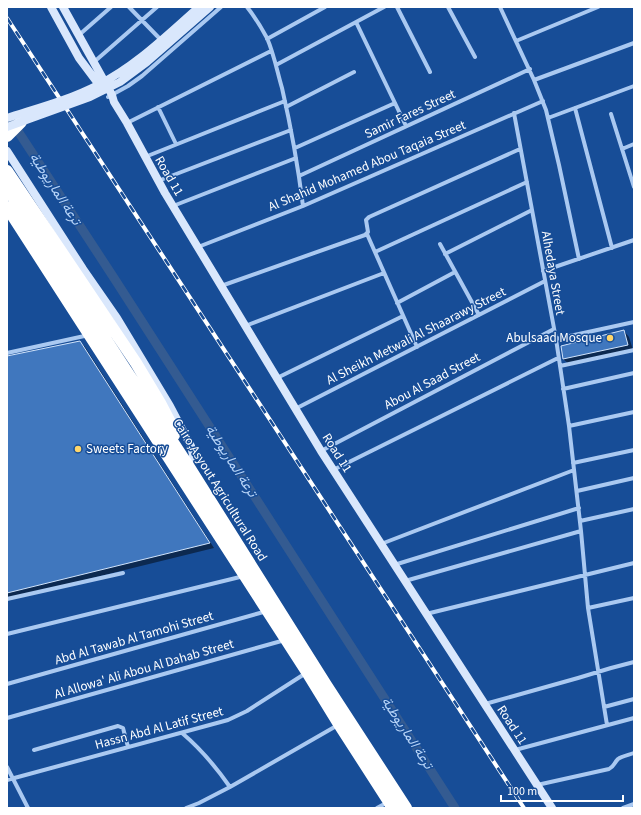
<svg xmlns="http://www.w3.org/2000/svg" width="641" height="815" font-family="'Source Sans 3',Vazirmatn,sans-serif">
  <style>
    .shadow { fill: #0007 }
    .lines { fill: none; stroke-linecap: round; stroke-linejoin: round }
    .canal { stroke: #345b91; stroke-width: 9 }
    .building { fill: #4077be; stroke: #d1e4fc }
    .street { stroke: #aac9f1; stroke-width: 4 }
    .secondary { stroke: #d9e7fc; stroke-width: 8 }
    .highway { stroke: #fff; stroke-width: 12 }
    .rail-casing { stroke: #fff; stroke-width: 4 }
    .rail { stroke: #174d97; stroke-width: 2.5; stroke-dasharray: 8; stroke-linecap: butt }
    .secondary-bridge { stroke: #d9e7fc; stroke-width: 8 }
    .poi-dot { fill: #ffd66a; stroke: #174d97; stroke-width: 1.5 }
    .labels { text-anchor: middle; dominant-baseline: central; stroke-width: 3; stroke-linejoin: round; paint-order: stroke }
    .street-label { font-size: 13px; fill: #fff; stroke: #174d97 }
    .poi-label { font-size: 13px; fill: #fff; stroke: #174d97; text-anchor: end }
    .water-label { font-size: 14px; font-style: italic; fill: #b7d4f8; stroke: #174d97 }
  </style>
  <rect width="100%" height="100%" fill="#174d97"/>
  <!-- shadow -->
  <path class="shadow" d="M624,331L629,337L633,350L569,364L563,359Z
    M80,342L85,347L214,548L7,599V357Z"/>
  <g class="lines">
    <!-- canal -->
    <path class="canal" d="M12,122L114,278L455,808"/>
  </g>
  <!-- building -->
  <path class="building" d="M624,330L628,345L563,359L561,346Z
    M80,341L210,543L7,593V356Z"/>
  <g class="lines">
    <!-- street -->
    <path class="street" d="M129,7L162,41
      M247,7C255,17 261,27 267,38C274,54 277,71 282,88C291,127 298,166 303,206
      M397,7L430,72
      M448,7L475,57
      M500,7L534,80L546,110L559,165L579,259
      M356,22L406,126
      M79,35L111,7
      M267,39L325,7
      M516,41L598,7
      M94,62L157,7
      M276,65L384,7
      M534,80L634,43
      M108,97L128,86L142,76L221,7
      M158,107L176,144
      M286,107L354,72
      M575,108L612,248
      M514,113L556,339L569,426L581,531L588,608L607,725
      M611,114L634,187
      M548,118L634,86
      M127,123L271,51
      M295,148L395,103
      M622,149L634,144
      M145,157L285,101
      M299,176L530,69
      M158,181L291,130
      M173,206L296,158
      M367,234L417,347
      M440,244L479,315
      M198,247L303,206L543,101
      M375,252L527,182
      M445,254L532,210
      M543,271L634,240
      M221,286L365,235L368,232L366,220L369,217L520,149
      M397,303L455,272
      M245,326L384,273
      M556,339L634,322
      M7,353L89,335
      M560,366L634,350
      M277,378L403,316
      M563,389L634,373
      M295,409L545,281
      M569,426L634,412
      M321,451L554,329
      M573,463L634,450
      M333,470L558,358
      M577,491L634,478
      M580,521L634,509
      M381,544L574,470
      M394,565L579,508
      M405,581L581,531
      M7,599L123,573
      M588,608L634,598
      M426,614L634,563
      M7,634L244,576
      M7,684L267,611
      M485,704L578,678L611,668L634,662
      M604,707L634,699
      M7,718L285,640
      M182,733C201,749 216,767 230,787
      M34,750L118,726L123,728L128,747
      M515,750L634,718
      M7,767L28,808
      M7,780L228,720L247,711L306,673
      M537,785L609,769C614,767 614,763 618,759C622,756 629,755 634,753
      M186,808L199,803L230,787L338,725
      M377,808L388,802
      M623,808L634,804"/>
    <!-- secondary -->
    <path class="secondary" d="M51,7L79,58L103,90
      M63,7L112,95L114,102L127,123L165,193L321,451L552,808
      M7,151L83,269L117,318L170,406L191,446L193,455L189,467"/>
    <!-- highway -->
    <path class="highway" d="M7,136L21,122
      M7,171L136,363L160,403L172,426L174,435
      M7,188L189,467L326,685L406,808
      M7,207L307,672L339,724L393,808"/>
    <defs>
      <path id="rail" d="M7,18L524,808"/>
    </defs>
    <!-- rail casing -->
    <use href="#rail" class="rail-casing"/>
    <!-- rail -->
    <use href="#rail" class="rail"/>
    <!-- secondary-bridge -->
    <path class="secondary-bridge" d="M7,118C38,108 69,100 98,85C136,66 167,35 199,7
      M7,127L90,97L120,82L147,62L210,7"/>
  </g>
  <!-- markers -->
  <g class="poi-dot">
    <circle cx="610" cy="338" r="4"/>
    <circle cx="78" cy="449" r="4"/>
  </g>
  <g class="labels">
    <!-- street labels -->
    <g class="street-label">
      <text transform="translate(410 114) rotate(-25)">Samir Fares Street</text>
      <text transform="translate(367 166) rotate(-23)">Al Shahid Mohamed Abou Taqaia Street</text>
      <text transform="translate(169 176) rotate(60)">Road 11</text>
      <text transform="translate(553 273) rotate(80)">Alhedaya Street</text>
      <text transform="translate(416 336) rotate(-27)">Al Sheikh Metwali Al Shaarawy Street</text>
      <text transform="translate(432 381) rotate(-28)">Abou Al Saad Street</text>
      <text transform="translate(337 453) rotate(58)">Road 11</text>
      <text transform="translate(220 490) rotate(58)">Cairo,Asyout Agricultural Road</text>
      <text transform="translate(134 638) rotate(-16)">Abd Al Tawab Al Tamohi Street</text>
      <text transform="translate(144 669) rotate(-16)">Al Allowa' Ali Abou Al Dahab Street</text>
      <text transform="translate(512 725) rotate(57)">Road 11</text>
      <text transform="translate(159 728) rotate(-15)">Hassn Abd Al Latif Street</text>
    </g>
    <!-- poi labels -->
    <g class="poi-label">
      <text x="602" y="338">Abulsaad Mosque</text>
      <text x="86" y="449" text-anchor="start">Sweets Factory</text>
    </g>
    <!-- water labels -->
    <g class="water-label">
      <text transform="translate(55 189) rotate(57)">ترعة الماريوطية</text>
      <text transform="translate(231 461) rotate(57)">ترعة الماريوطية</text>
      <text transform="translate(407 733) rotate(57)">ترعة الماريوطية</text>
    </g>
  </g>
  <!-- border -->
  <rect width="641" height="815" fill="none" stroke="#ffffff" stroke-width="16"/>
  <!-- scale -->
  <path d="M501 795v6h122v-6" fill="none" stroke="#ffffff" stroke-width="2"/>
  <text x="507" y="795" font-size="12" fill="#ffffff" stroke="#174d97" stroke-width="3" paint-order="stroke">100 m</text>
</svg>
